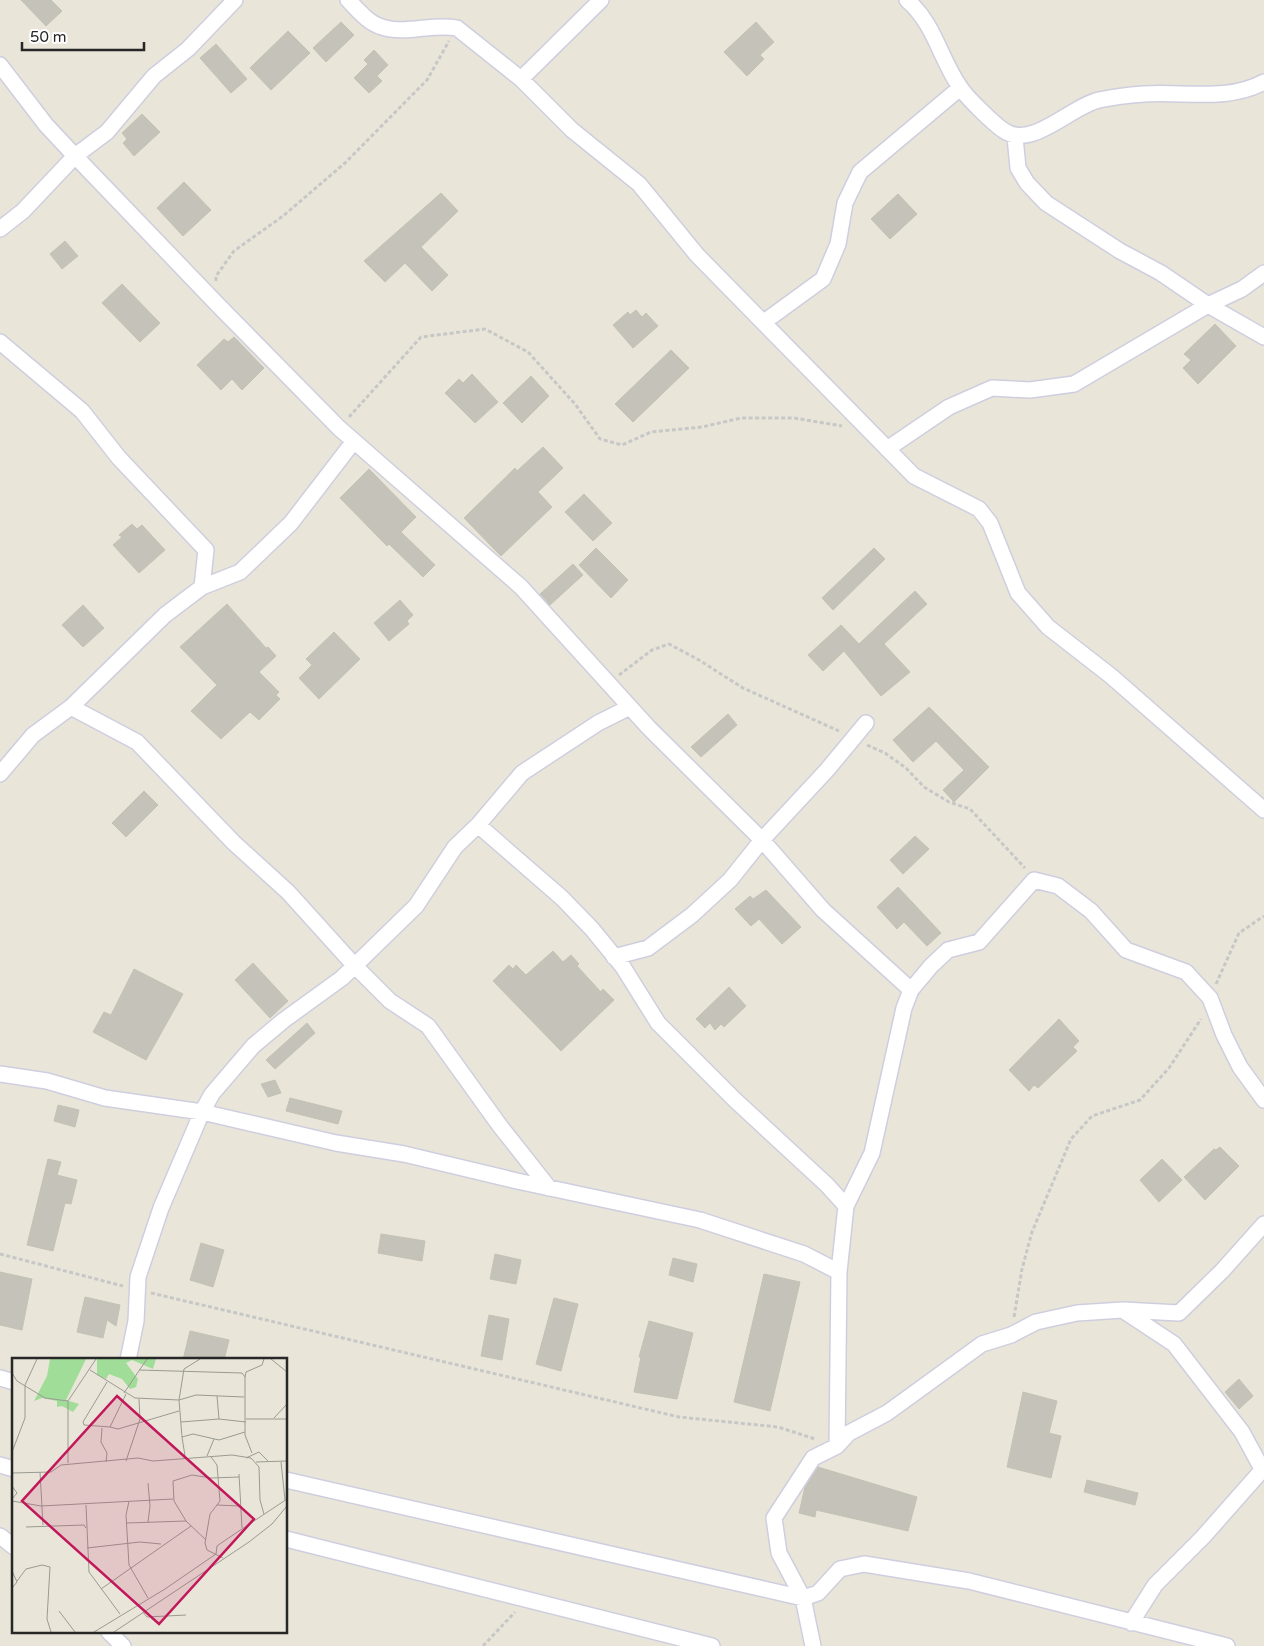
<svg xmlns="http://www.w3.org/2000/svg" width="1264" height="1646" font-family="'Varela Round',sans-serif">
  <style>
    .building { fill: #c4c2b9; stroke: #c4c2b3 }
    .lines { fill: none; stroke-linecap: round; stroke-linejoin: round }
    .minor-casing { stroke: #cfcedf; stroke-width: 18 }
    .path { stroke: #c7c7c7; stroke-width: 3; stroke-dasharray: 4 2.5; stroke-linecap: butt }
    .minor { stroke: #fff; stroke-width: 15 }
    .inset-road { fill: none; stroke: #9b9a92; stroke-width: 1 }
    .view { fill: #c2185b; fill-opacity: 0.15; stroke: #c2185b; stroke-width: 2.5 }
    .inset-edge { fill: none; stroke: #272727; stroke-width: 2.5 }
  </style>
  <rect width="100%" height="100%" fill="#e9e6d9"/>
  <!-- building -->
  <path class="building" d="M21,0H51L62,11L46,26Z
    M341,22L354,35L326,62L313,48Z
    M756,22L774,42L760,55L764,59L747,76L724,52Z
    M288,31L310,53L271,90L250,68Z
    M216,44L247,79L231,93L200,58Z
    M374,50L388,65L377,76L382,81L369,93L354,78L368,64L364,60Z
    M142,114L160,132L134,156L123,143L127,139L122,133Z
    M184,182L211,210L183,236L157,208Z
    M441,193L458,211L421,247L448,275L432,291L405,263L385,282L364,261Z
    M898,194L917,214L890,239L871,219Z
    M65,241L78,256L62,269L50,254Z
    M122,284L160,323L140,342L102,303Z
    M636,310L642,317L646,313L658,326L633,348L613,325L628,312L630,315Z
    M1215,324L1236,346L1198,384L1183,368L1191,360L1184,354Z
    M234,337L264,368L242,390L232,379L221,390L197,365L224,339L228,342Z
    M671,350L689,368L633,422L615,404Z
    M472,374L498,402L475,423L445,393L459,379L463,383Z
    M531,376L549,396L522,423L503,403Z
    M543,447L563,468L538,492L552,507L501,556L464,518L515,468L517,471Z
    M369,469L416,517L401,532L435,565L423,577L389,544L387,546L340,498Z
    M584,494L612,523L593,541L565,512Z
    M132,524L137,529L142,525L165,550L139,573L113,545L122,537L119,535Z
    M596,548L628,580L611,598L579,565Z
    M874,548L885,559L833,610L822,598Z
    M573,564L583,575L550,605L540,594Z
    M915,591L927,604L884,644L910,672L881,696L844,651L823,671L808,655L841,625L859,644Z
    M400,600L413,615L407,621L409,624L389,641L374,623Z
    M227,604L266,648L268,647L276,656L259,672L279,692L276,695L280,699L259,720L250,712L221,739L191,711L217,685L180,647Z
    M83,605L104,628L83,647L62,625Z
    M334,632L360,659L319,699L299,678L312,665L306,659Z
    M929,707L989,767L954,802L943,790L964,770L936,741L913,762L893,740Z
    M728,714L737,725L701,757L691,747Z
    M144,791L158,805L126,837L112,823Z
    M915,836L929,849L903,874L890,860Z
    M898,887L941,933L927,946L904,922L897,929L877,907Z
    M766,890L801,927L782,944L759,919L751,926L735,909L750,896L753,899Z
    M553,951L563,962L571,955L579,964L577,966L601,992L603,989L614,1000L561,1051L493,981L509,965L513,969L516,965L526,975Z
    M253,963L288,1001L270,1018L235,980Z
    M134,969L183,994L146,1060L93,1032L104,1012L111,1015Z
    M729,987L746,1006L724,1027L721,1024L715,1030L710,1023L705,1028L696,1019Z
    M1059,1019L1079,1041L1073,1047L1077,1051L1038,1088L1034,1085L1029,1091L1009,1070Z
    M307,1023L315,1033L275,1069L266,1060Z
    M275,1080L281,1093L268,1097L261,1084Z
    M290,1098L342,1111L338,1124L286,1111Z
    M58,1105L79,1110L75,1127L54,1121Z
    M1220,1147L1239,1166L1205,1200L1184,1177L1214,1149L1216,1150Z
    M48,1159L61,1162L57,1175L77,1180L71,1204L65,1203L53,1251L27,1245Z
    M1162,1159L1182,1180L1159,1202L1140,1180Z
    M381,1234L425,1241L422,1261L378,1253Z
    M201,1243L224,1250L213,1287L190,1280Z
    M495,1254L521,1260L516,1284L490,1279Z
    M673,1258L697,1264L693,1282L669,1275Z
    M0,1272L32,1279L22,1330L0,1325Z
    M764,1274L800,1282L770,1411L734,1402Z
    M85,1297L120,1305L116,1326L107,1320L103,1338L77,1332Z
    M554,1298L578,1304L561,1371L536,1364Z
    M489,1315L509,1319L502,1360L481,1356Z
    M649,1321L693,1333L677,1399L634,1392L641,1357H639Z
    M190,1331L229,1340L224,1360H183Z
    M1239,1379L1253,1396L1239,1409L1225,1392Z
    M1023,1392L1057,1401L1049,1433L1061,1436L1051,1478L1007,1467Z
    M818,1467L917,1497L908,1531L816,1510L815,1517L799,1513L805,1487Z
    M1087,1480L1138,1493L1135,1505L1084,1492Z"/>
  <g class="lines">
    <defs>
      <path id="minor" d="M348,0C358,10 368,23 382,27C405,35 433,23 457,28L521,79L572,130L639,184L697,255L914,476L979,509L990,523L1018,593L1048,627L1111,676L1264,810
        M907,0C935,24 940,59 960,87C966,97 993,123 1003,130C1031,151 1071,106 1099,100C1113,97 1130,95 1144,94C1184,91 1227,102 1264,82
        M0,65L46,125L75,156L217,304L339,428L521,587L649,728L762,840L823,910L911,990
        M521,79L601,0
        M1015,137L1018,168L1027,183L1046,203L1120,251L1161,273L1208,305L1264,337
        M0,229L23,211L75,156L107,132L154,76L188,49L235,0
        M764,322L823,279L838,244L845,203L860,172L960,88
        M0,342L82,411L119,458L206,550L202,587
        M887,449L949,407L992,388L1030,390L1074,384L1208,305L1242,289L1264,273
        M71,707L137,742L234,843L288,892L354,965L390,1001L428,1026L500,1126L549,1188
        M0,774L33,735L71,707L165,615L202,587L240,572L291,523L354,441
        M478,825L562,898L592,929L623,967L658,1023L735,1100L827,1185L846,1206
        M614,957L648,948L692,915L730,880L762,840L827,770L866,723
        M0,1074L47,1081L105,1098L202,1112L336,1143L404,1154L517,1181L700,1220L804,1254L839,1272
        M1124,1311L1174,1344L1242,1432L1262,1469
        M128,1360L136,1321L138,1277L161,1208L202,1112L212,1094L253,1046L284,1020L342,978L416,906L455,847L478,825L522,773L598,723L630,707
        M0,1378L14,1382
        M837,1446L839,1272L846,1206L872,1153L904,1008L911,990L931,966L948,950L979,942L1034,880L1058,886L1091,911L1126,950L1186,972L1210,998L1224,1035L1240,1067L1264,1100
        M0,1465L14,1469
        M286,1480L803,1598L818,1593L840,1569L864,1564L969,1581L1227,1646
        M0,1536L14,1547
        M286,1539L712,1646
        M1131,1623L1155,1585L1203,1537L1264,1468
        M109,1632L123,1646
        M813,1646L803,1598L779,1553L774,1518L813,1458L837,1446L849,1433L887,1413L982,1344L1011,1335L1036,1322L1077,1313L1123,1310L1179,1313L1222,1271L1264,1224"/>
    </defs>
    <!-- minor casing -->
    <use href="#minor" class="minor-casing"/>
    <!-- path -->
    <path class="path" d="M216,281V276L234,251L283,216L345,163L427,80L449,41
      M349,417L421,337L485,329L528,352L575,404L600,439L622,445L651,432L702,427L741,418H794L842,426
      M619,675L652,650L669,644L699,660L743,688L839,731
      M867,745L885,753L906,768L924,787L949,802L970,809L1025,868
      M1216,984L1239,933L1264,916
      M0,1254L123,1286
      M151,1293L679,1417L778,1427L815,1439
      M1014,1317L1022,1269L1032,1232L1071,1139L1092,1116L1140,1100L1169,1068L1201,1019
      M483,1646L515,1612"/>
    <!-- minor -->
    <use href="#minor" class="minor"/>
  </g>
  <!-- overview -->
  <g transform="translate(12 1358)">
    <rect width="275" height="275" fill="#e9e6d9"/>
    <path d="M38,1H74L54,42L67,46L61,54L50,48L45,49V43L30,40L22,43L35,18ZM85,1H144L141,11L120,2L114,5L126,21L124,29L118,31L110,21L97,16L94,21L85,17Z" fill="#a0dd98"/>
    <path class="inset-road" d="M188,1L172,11L167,42L184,37L232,39M259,1L275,14M78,12L123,40L167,42L170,79L181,76L207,82L233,74M127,12L230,15L233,19M0,15L5,23L33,40L56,43M95,24L71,64L72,67L98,69L114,36M112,35L135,1M205,38L207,61M262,60L275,46M234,61H275M169,64L207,61L234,64M98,69L106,71L167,53M90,70L89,84L95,95L94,104M170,79L173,98M0,94L13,60V27L25,1M240,95L233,77V19L234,14L250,7L252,1M195,98L202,81M199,99L205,107L208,143L198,156L193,185L195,192L211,200M234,100L247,94L256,103M114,103L128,61L127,41M244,104L275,103M269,104L273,142M56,105V43L84,1M28,114L31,167M0,115L39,114L49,107L126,100L141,103L220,97L239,100L247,109L248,142L252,156M227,116L230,170M136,125L138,148L136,164M0,128L5,135L0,141M0,143L29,148L161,141M117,143L114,157L117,207L136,240M74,147L77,214L108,256M205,147L227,148M115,165L174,163M14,169L72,167L74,170M194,182L174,163L162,143L161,123L180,117L199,120L227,119M75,190L128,184L149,186M0,213L5,224L0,230M5,223L14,211L30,207L38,209L35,261L39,274M89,231L179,168M47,253L63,274M131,254L135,259L174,257M82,274L153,231L204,196L205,188L215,181L275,141M102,274L237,184L260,166L275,148"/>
    <path class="view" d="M105,38L242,161L147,266L10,143Z"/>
    <rect width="275" height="275" class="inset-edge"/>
  </g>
  <!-- scale -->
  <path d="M22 42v8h122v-8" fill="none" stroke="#272727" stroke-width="2.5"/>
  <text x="30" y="42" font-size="15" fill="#272727" stroke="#ffffff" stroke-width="4" paint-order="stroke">50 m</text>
</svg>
